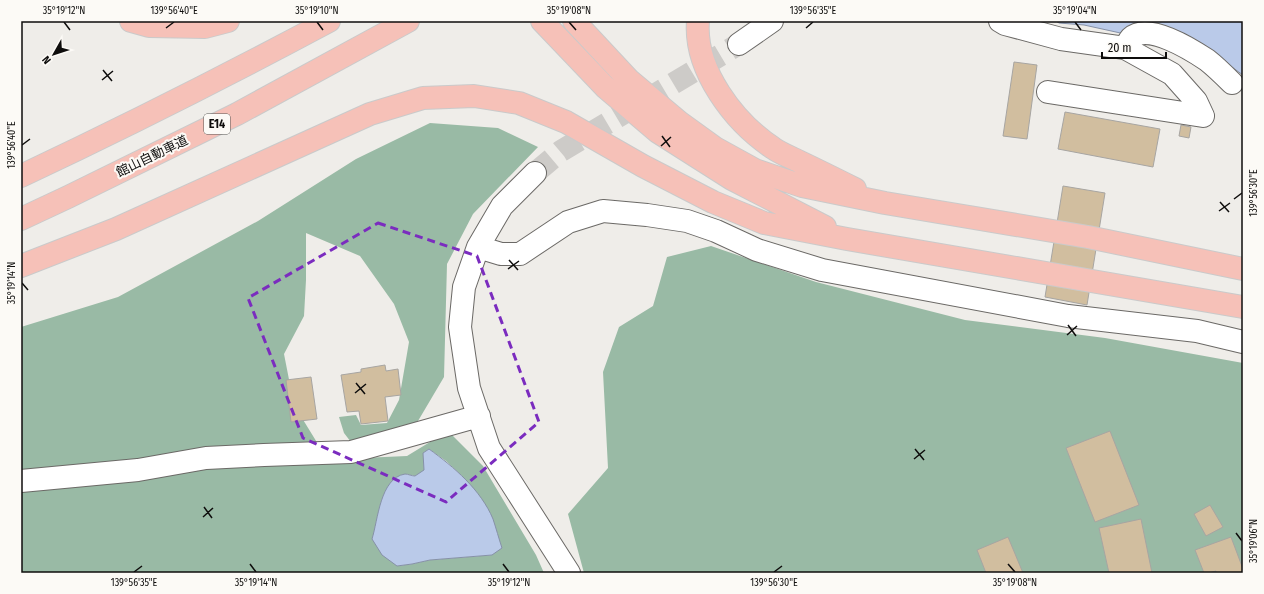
<svg xmlns="http://www.w3.org/2000/svg" width="1264" height="594" font-family="'Fira Sans Condensed','Noto Sans JP',sans-serif">
  <style>
    .forest { fill: #99baa5; fill-rule: evenodd }
    .water { fill: #bacae9; stroke: #8691a7 }
    .building { fill: #d1be9f; stroke: #a7a5a2 }
    .lines { fill: none; stroke-linecap: round; stroke-linejoin: round }
    .minor-tunnel { stroke: #cdcbc8; stroke-width: 22; stroke-dasharray: 22 11; stroke-linecap: butt }
    .minor-casing { stroke: #6b6966; stroke-width: 24 }
    .highway-casing { stroke: #cacaca; stroke-width: 24 }
    .minor { stroke: #fff; stroke-width: 22 }
    .highway { stroke: #f6c1b8; stroke-width: 22 }
    .marked { fill: none; stroke: #7b2cbf; stroke-width: 3; stroke-dasharray: 8 5; stroke-linejoin: round }
    .ticks { fill: none; stroke: #0e0d0c; stroke-width: 1.5 }
    .labels { text-anchor: middle; dominant-baseline: central; stroke-width: 4; stroke-linejoin: round; paint-order: stroke }
    .shield { fill: #fcfaf6; stroke: #555452; stroke-width: 1 }
    .shield-label { font-size: 12px; font-weight: bold; fill: #0e0d0c }
    .street-label { font-size: 13px; fill: #0e0d0c; stroke: #fcfaf6 }
    .neatline { fill: none; stroke: #0e0d0c; stroke-width: 1.5 }
    .ticks-label { font-size: 10px; text-anchor: middle; fill: #0e0d0c }
  </style>
  <rect width="100%" height="100%" fill="#efede9"/>
  <!-- forest -->
  <path class="forest" d="M430,123L498,128L538,147L473,214L447,264L444,377L418,421L391,436L354,446L344,433L339,417L356,415L361,425L387,423L399,400L409,342L394,304L360,256L306,233V280L304,316L284,354L294,405L321,449L362,458L407,456L448,431L483,466L536,555L544,573H21V327L118,297L258,221L356,159ZM429,449L446,461L464,478L479,496L492,555L430,560L412,564L397,566L373,539L376,526L406,474L415,476L425,470L423,453Z
    M711,246L816,282L965,320L1105,338L1243,363V573H584L568,514L608,468L603,372L619,327L653,306L667,257Z"/>
  <!-- water -->
  <path class="water" d="M1056,21H1243V75L1191,38L1157,23L1147,24L1125,34L1084,25L1059,23Z
    M429,449C454,467 481,490 493,519C496,528 499,539 502,548L492,555L430,560L412,564L397,566L382,555L372,539C378,520 380,478 405,474C408,474 412,476 415,476L424,470L423,453Z"/>
  <!-- building -->
  <path class="building" d="M1014,62L1037,65L1027,139L1003,136Z
    M1065,112L1160,129L1153,167L1058,149Z
    M1181,125L1191,127L1189,138L1179,136Z
    M1063,186L1105,193L1087,305L1045,297Z
    M385,365L386,371L398,369L401,395L385,397L388,421L361,424L359,411L347,412L341,375L361,372V369Z
    M311,377L317,419L291,422L286,380Z
    M1110,431L1139,505L1095,522L1066,448Z
    M1210,505L1223,527L1206,536L1194,514Z
    M1141,519L1152,573H1109L1099,528Z
    M1008,537L1023,573H986L977,550Z
    M1231,537L1243,569V573H1216V571L1209,573H1204L1195,550Z"/>
  <g class="lines">
    <!-- minor-tunnel -->
    <path class="minor-tunnel" d="M535,173L561,151L739,44"/>
    <defs>
      <path id="minor" d="M1000,21L1005,24L1061,39L1125,48L1172,74L1196,101L1203,116
        M739,44L772,21
        M1125,48C1127,45 1129,40 1131,38C1148,22 1192,50 1207,60C1216,67 1224,75 1232,83
        M1048,92L1203,116
        M535,173L502,206L478,247L464,287L460,327L469,388L489,448L569,573
        M478,247L501,254H520L568,222L603,211L647,215L687,221L716,231L757,250L822,270L1068,316L1197,331L1243,342
        M21,481L138,470L206,458L264,455L351,452L479,416"/>
      <path id="highway" d="M131,21L149,26L205,27L228,21
        M542,21L605,87L658,132L732,179L825,227
        M574,21L629,80L679,122L715,148L755,170L802,186L885,203L1088,237L1243,269
        M698,21C694,70 734,122 773,148C781,154 791,157 800,162C819,171 837,180 855,189
        M21,176C125,127 228,75 329,21
        M21,219L68,197L237,114L408,21
        M21,266L116,229L370,114L423,98L474,96L519,103L566,122L643,166L713,202L764,223L847,239L1243,307"/>
    </defs>
    <!-- minor casing -->
    <use href="#minor" class="minor-casing"/>
    <!-- highway casing -->
    <use href="#highway" class="highway-casing"/>
    <!-- minor -->
    <use href="#minor" class="minor"/>
    <!-- highway -->
    <use href="#highway" class="highway"/>
  </g>
  <!-- marked area -->
  <path class="marked" d="M378,223L477,256L539,422L446,502L303,438L248,298Z"/>
  <!-- ticks -->
  <path class="ticks" d="M64,22L70,30M317,22L323,30M569,22L576,30M1075,22L1081,30M166,28L174,22M806,28L813,22M103,70L112,81M102,80L113,71M662,136L670,147M22,145L30,139M661,146L671,137M1234,199L1242,193M1220,202L1229,212M1219,211L1230,203M509,260L518,270M508,269L519,261M22,283L28,290M1068,325L1076,336M1067,335L1077,326M356,383L365,394M355,393L366,384M915,449L924,460M914,459L925,450M204,507L212,518M203,517L213,508M1236,533L1242,541M250,564L256,572M503,564L509,572M1008,564L1015,572M134,572L142,566M774,572L782,566"/>
  <g class="labels">
    <!-- shield labels -->
    <rect class="shield" x="204" y="114" width="26" height="20" rx="3"/>
    <g class="shield-label">
      <text x="217" y="124">E14</text>
    </g>
    <!-- street labels -->
    <g class="street-label">
      <text transform="translate(152 156) rotate(-26)">館山自動車道</text>
    </g>
  </g>
  <!-- border -->
  <rect width="1264" height="594" fill="none" stroke="#fcfaf6" stroke-width="44"/>
  <!-- north arrow -->
  <g transform="translate(54 54) rotate(231)" stroke="#fcfaf6" stroke-width="3" paint-order="stroke">
  <path d="M0-3L7 15L0 10L-7 15Z" fill="#0e0d0c"/>
  <text y="-6" font-size="11" font-weight="bold" text-anchor="middle" fill="#0e0d0c">N</text>
  </g>
  <!-- scale -->
  <path d="M1102 52v6h64v-6" fill="none" stroke="#0e0d0c" stroke-width="2"/>
  <text x="1108" y="52" font-size="12" fill="#0e0d0c" stroke="#fcfaf6" stroke-width="3" paint-order="stroke">20 m</text>
  <rect x="22" y="22" width="1220" height="550" class="neatline"/>
  <g class="ticks-label">
    <text x="64" y="14">35°19'12"N</text>
    <text x="174" y="14">139°56'40"E</text>
    <text x="317" y="14">35°19'10"N</text>
    <text x="569" y="14">35°19'08"N</text>
    <text x="813" y="14">139°56'35"E</text>
    <text x="1075" y="14">35°19'04"N</text>
    <text transform="translate(11 145) rotate(-90)" y="4">139°56'40"E</text>
    <text transform="translate(1253 193) rotate(-90)" y="4">139°56'30"E</text>
    <text transform="translate(11 283) rotate(-90)" y="4">35°19'14"N</text>
    <text transform="translate(1253 541) rotate(-90)" y="4">35°19'06"N</text>
    <text x="134" y="586">139°56'35"E</text>
    <text x="256" y="586">35°19'14"N</text>
    <text x="509" y="586">35°19'12"N</text>
    <text x="774" y="586">139°56'30"E</text>
    <text x="1015" y="586">35°19'08"N</text>
  </g>
</svg>
